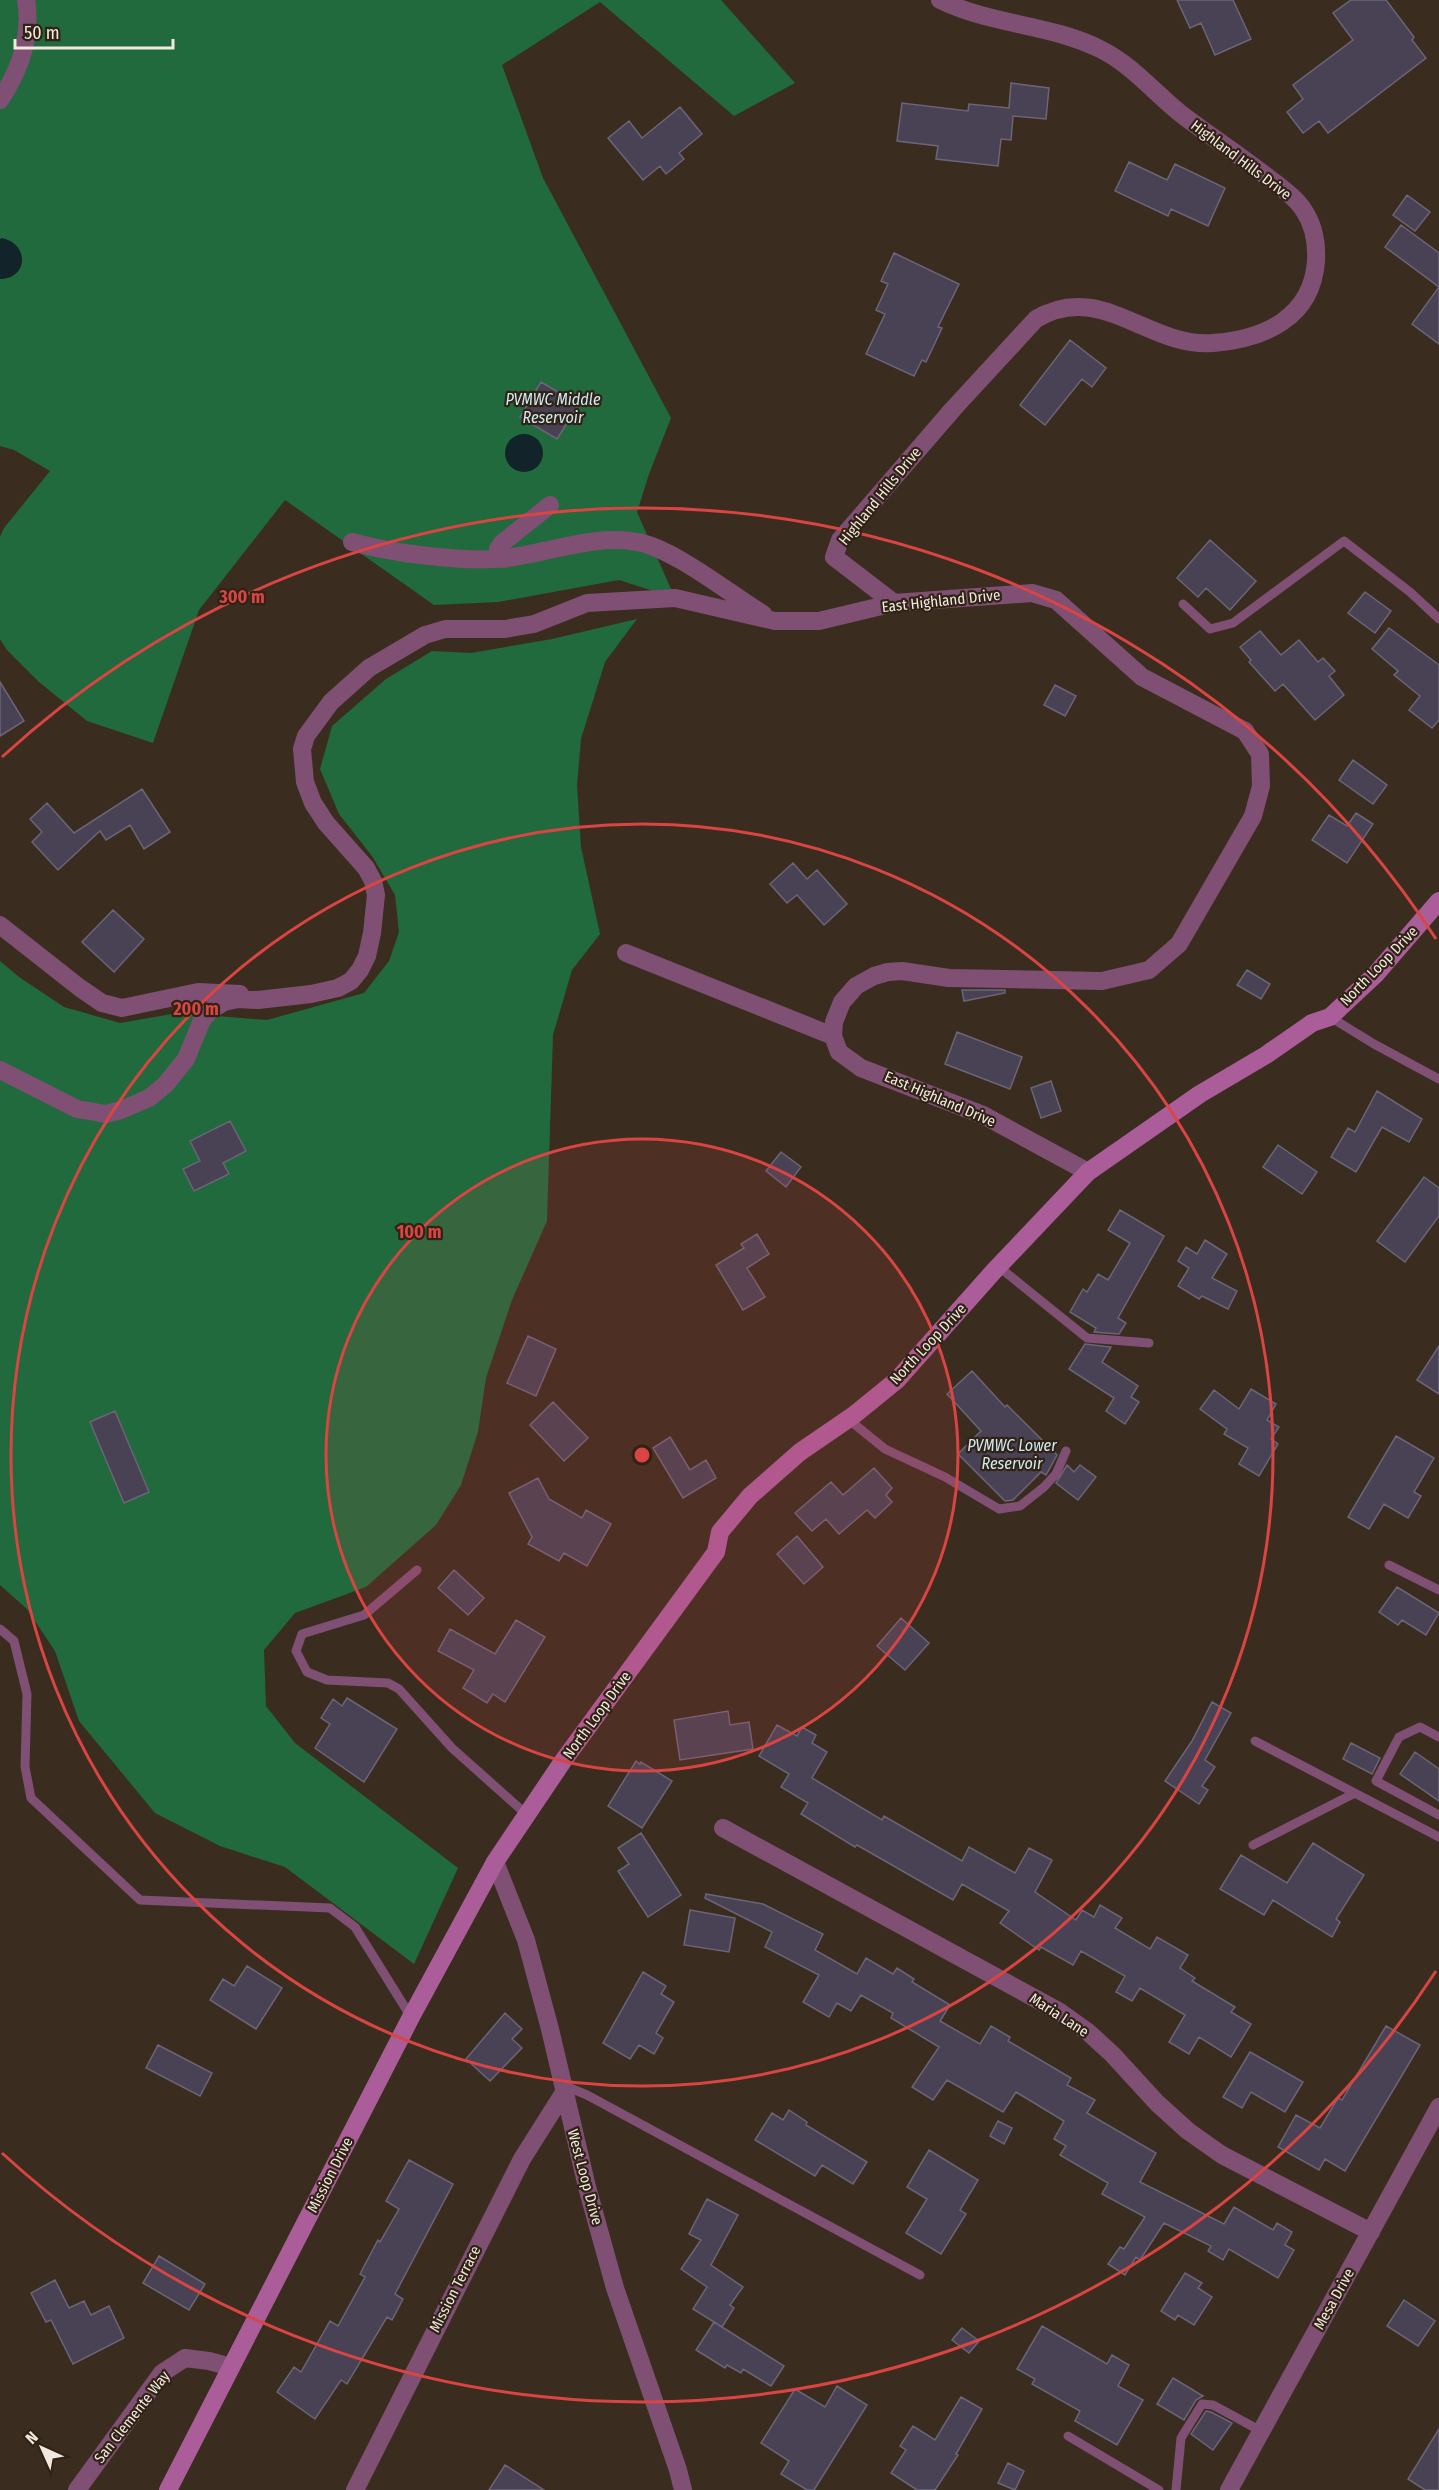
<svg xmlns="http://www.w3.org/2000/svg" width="1439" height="2490" font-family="'Fira Sans Condensed',sans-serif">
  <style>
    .green { fill: #206a3d }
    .water { fill: #122329 }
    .building { fill: #494254; stroke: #6c6477; stroke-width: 1.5 }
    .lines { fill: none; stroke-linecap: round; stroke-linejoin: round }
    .lane { stroke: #804f74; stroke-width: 9 }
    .street { stroke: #804f74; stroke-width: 18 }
    .secondary { stroke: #ab5d9a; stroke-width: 18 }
    .ring { fill: none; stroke: #da4543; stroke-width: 3 }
    .labels { text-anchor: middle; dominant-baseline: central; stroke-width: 4.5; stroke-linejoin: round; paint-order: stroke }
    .street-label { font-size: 15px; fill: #f1e8df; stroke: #302315 }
    .water-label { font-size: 16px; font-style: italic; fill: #ceeaf3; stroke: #302315 }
    .centre { fill: #da4543; stroke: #302315; stroke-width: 3 }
    .ring-label { font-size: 18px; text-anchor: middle; font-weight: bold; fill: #da4543; stroke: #302315; stroke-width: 4.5; stroke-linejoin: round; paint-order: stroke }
  </style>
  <rect width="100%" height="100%" fill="#3a2d1f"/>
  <!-- green -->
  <path class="green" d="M0,0H721L795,83L734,116L600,2L502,65L543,178L671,418L649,474L637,512L675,598L619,580L498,602L434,605L285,500L199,610L153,743L87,721L39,682L7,650L0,639V537L4,528L50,471L14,450L0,446Z
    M637,619L605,662L581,739L577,785L581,847L600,934L572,970L553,1035L547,1221L512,1300L486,1378L478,1432L461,1485L436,1525L366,1587L295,1613L264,1650L266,1706L295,1743L458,1868L414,1964L285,1867L220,1846L155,1813L79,1721L55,1651L27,1609L0,1585V961L19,977L64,1007L120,1023L178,1013L267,1020L364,993L389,961L399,932L395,895L372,856L339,814L320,769L332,726L386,679L432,651L471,653L552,639Z"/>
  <!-- water -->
  <path class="water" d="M2,238C30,244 28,279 0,279V239Z
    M505 453a19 19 0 1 1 38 0a19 19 0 1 1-38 0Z"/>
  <!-- building -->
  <path class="building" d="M1177,0H1233L1251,39L1215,55L1201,23L1190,28Z
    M1351,0H1386L1414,37L1412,40L1426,58L1328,133L1319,121L1303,133L1287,112L1303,99L1293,85L1353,40L1333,13Z
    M1011,83L1049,88L1046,119L1013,116L1011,140L1001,139L998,166L936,159L938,146L897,141L902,103L968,111L969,104L1009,108Z
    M680,107L702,134L679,153L684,159L666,174L660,166L643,180L608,138L629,121L642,138Z
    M1129,162L1167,180L1175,164L1225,188L1208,226L1171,209L1168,216L1115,191Z
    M1407,195L1430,212L1415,231L1393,215Z
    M1401,225L1439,253V287L1385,247Z
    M894,253L959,284L938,327L942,328L926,362L922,360L914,376L866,354L885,314L876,310L888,284L881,281Z
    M1439,287V344L1412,324Z
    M1070,340L1106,368L1092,387L1082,379L1045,425L1020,405Z
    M541,382L579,404L557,439L520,417Z
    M1210,540L1256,581L1230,610L1206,588L1198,597L1177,578Z
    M1365,592L1391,611L1375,633L1348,613Z
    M1389,628L1439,665V720L1432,728L1409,710L1420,696L1394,675L1398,671L1372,649Z
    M1260,631L1281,655L1299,640L1318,662L1323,658L1335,671L1329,676L1344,695L1315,720L1283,684L1275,691L1249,662L1251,660L1240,647Z
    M0,682L24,721L0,736Z
    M1055,685L1076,696L1065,716L1044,705Z
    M1353,760L1387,785L1373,804L1339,780Z
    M142,789L170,832L144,849L130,825L106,840L100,831L58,870L32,842L42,832L30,819L47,803L74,833Z
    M1356,813L1373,824L1347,863L1312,840L1329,815L1347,826Z
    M793,863L807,879L817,870L847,904L824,925L797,895L787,903L770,884Z
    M113,910L144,939L114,972L82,942Z
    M1247,970L1270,984L1261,999L1237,985Z
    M962,990H1005V993L964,1001Z
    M957,1032L1022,1057L1010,1089L945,1064Z
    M1051,1081L1061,1111L1041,1118L1031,1088Z
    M1377,1091L1422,1119L1409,1142L1382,1127L1356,1172L1331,1157L1348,1128L1355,1132Z
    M230,1121L246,1151L223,1163L229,1174L194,1191L183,1169L200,1161L190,1141Z
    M1278,1145L1317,1172L1302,1194L1263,1167Z
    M781,1152L801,1167L786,1187L766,1171Z
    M1424,1177L1439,1188V1216L1405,1262L1377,1241Z
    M1120,1210L1164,1236L1118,1318L1126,1323L1119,1334L1094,1332L1096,1328L1070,1312L1083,1289L1087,1292L1098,1274L1108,1280L1130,1243L1108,1230Z
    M757,1234L769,1254L747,1268L765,1297L743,1310L716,1265L744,1248L741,1244Z
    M1205,1240L1227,1254L1212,1278L1237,1291L1228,1309L1202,1296L1199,1299L1178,1286L1189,1268L1178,1261L1186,1247L1197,1254Z
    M528,1336L556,1349L536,1396L507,1383Z
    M1085,1344L1111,1347L1102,1362L1138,1386L1131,1397L1139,1402L1125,1424L1106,1411L1114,1398L1069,1369Z
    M1439,1346V1394L1417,1380Z
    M972,1371L1005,1407L1007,1405L1057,1455L1046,1475L1041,1472L1013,1500L1005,1501L958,1454L981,1431L947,1394Z
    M1251,1389L1276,1404L1267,1420L1279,1427L1271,1439L1278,1444L1259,1476L1239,1464L1248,1448L1224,1434L1227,1429L1200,1409L1214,1390L1239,1409Z
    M553,1402L588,1438L564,1461L530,1425Z
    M115,1411L149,1492L124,1503L90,1422Z
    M1396,1436L1434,1458L1414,1492L1421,1496L1408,1518L1384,1504L1369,1529L1348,1517Z
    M670,1437L690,1470L706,1460L716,1478L683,1498L653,1448Z
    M1067,1465L1074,1472L1080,1465L1096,1477L1078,1500L1056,1483Z
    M874,1468L892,1488L886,1495L892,1502L875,1518L867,1510L839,1534L826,1519L812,1531L795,1513L831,1482L843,1495Z
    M538,1478L549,1499L582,1518L586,1510L611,1524L587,1566L564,1553L559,1561L528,1544L532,1537L509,1493Z
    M797,1536L823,1567L804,1584L777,1554Z
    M454,1570L484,1598L468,1615L438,1588Z
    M1397,1587L1439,1613L1426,1635L1402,1620L1398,1625L1379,1612Z
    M901,1618L929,1643L905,1670L877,1646Z
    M516,1620L545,1637L505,1702L493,1694L487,1703L463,1688L474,1670L438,1651L450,1629L495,1654Z
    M347,1698L397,1729L364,1782L315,1748L330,1724L321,1718L333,1699L342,1706Z
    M1212,1702L1231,1713L1205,1760L1215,1767L1202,1786L1208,1790L1199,1804L1165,1781L1192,1741Z
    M728,1711L730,1725L749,1722L753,1749L680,1760L674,1720Z
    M777,1725L797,1736L802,1727L816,1735L812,1743L827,1752L812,1778L882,1820L884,1816L962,1861L969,1847L1015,1873L1029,1848L1052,1860L1035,1892L1076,1920L1082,1910L1094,1917L1100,1905L1122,1918L1115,1928L1150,1949L1157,1937L1188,1955L1180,1968L1195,1978L1192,1981L1235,2007L1231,2012L1251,2024L1231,2057L1199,2037L1189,2054L1169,2042L1185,2015L1140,1988L1132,2001L1116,1992L1125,1976L1081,1951L1073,1965L1041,1947L1039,1950L1000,1923L1009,1911L962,1884L953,1900L857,1845L855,1847L801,1814L808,1803L781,1787L789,1774L759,1756Z
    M1351,1743L1380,1758L1372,1774L1343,1759Z
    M1415,1752L1439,1769V1801L1400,1774Z
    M636,1761L640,1764L641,1762L672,1781L642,1828L608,1806Z
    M641,1833L681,1895L648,1917L618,1871L629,1864L618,1848Z
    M1313,1843L1364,1875L1336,1919L1340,1922L1332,1937L1273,1900L1264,1915L1220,1889L1241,1855L1287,1883Z
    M706,1894L763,1904L823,1934L815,1950L857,1974L866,1958L893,1974L897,1968L914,1979L912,1982L950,2005L940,2021L980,2044L991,2026L1010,2037L1008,2041L1071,2078L1067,2085L1095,2100L1087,2113L1156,2153L1140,2182L1224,2224L1234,2207L1273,2230L1277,2223L1292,2232L1285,2245L1294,2250L1278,2278L1229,2249L1223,2260L1208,2251L1211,2246L1164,2223L1140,2260L1136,2257L1125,2275L1108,2264L1120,2247L1124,2249L1145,2217L1102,2194L1108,2183L1060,2155L1066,2146L1054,2139L1064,2121L1016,2092L1003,2112L947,2080L933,2100L912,2087L939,2047L891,2018L893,2013L861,1995L851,2011L837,2003L829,2017L803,2002L819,1975L765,1947L772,1932L705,1898Z
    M690,1910L735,1918L729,1952L684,1945Z
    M247,1966L282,1988L256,2029L210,2000L223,1979L234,1986Z
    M643,1972L666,1986L661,1994L674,2002L656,2033L663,2038L654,2054L639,2045L630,2059L603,2043Z
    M505,2013L522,2029L512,2039L522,2048L490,2081L466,2059Z
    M1386,2026L1420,2045L1345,2171L1325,2159L1319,2170L1278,2147L1296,2115L1320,2128L1338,2098L1342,2100Z
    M158,2045L212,2073L200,2096L146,2068Z
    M1250,2052L1303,2082L1285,2112L1251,2092L1242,2108L1223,2097Z
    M789,2110L807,2122L806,2125L867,2162L853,2184L822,2165L815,2176L755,2140L772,2113L783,2120Z
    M998,2121L1012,2128L1004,2144L990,2136Z
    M929,2150L978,2180L960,2210L966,2214L941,2254L906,2233L927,2199L907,2187Z
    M409,2160L453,2184L395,2294L403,2299L392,2320L387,2317L347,2384L341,2380L315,2419L277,2392L294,2367L301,2372L330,2321L338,2326L365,2277L360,2274L378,2240L380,2242L399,2209L386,2201Z
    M707,2199L738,2215L711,2265L743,2287L730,2305L734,2308L722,2327L693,2309L707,2287L681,2269L701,2240L689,2234Z
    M159,2256L205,2284L189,2310L143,2283Z
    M1185,2273L1202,2283L1198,2288L1212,2297L1194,2325L1178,2315L1175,2320L1161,2311Z
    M55,2280L69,2308L84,2301L91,2315L109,2306L124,2338L73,2364L51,2320L46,2322L31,2293Z
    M1404,2300L1435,2321L1418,2346L1387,2326Z
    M714,2322L784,2366L771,2386L743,2369L741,2373L727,2365L725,2368L696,2350Z
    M1042,2326L1107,2364L1112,2355L1129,2365L1118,2386L1143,2400L1117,2445L1075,2421L1080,2411L1032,2384L1035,2379L1017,2369Z
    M962,2328L979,2341L969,2353L952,2340Z
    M1173,2378L1203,2396L1196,2400L1184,2420L1157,2404Z
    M837,2386L867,2405L814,2490H807L781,2474L789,2461L761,2443L795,2389L825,2407Z
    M961,2397L982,2409L956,2454L958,2455L935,2490H917L891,2473L906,2450L900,2446L913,2426L935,2440Z
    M1206,2411L1211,2412L1232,2423L1213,2450L1191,2434Z
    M1439,2429V2490H1425L1408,2479Z
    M1008,2463L1024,2471L1015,2490L998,2483Z
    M505,2465L544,2490H489Z"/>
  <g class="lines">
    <!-- lane -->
    <path class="lane" d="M1183,604L1210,629L1233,623L1344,541L1410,592L1439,619
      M1330,1017L1374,1044L1439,1079
      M999,1267L1087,1338L1149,1343
      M848,1419L885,1449L945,1477L999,1509L1020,1506L1044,1487L1056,1474L1066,1451
      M1389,1565L1439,1590
      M417,1570L364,1615L302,1634L296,1651L307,1672L327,1680L388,1683L399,1689L452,1748L526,1814
      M0,1629L14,1641L27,1694L25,1767L31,1798L140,1900L330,1908L355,1927L411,2017
      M1439,1737L1420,1727L1399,1737L1376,1781L1439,1815
      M1255,1741L1439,1837
      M1253,1845L1355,1793
      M563,2085L587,2095L920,2275
      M1068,2436L1159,2490
      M1176,2490L1181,2438L1202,2404L1213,2405L1261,2431"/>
    <!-- street -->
    <path class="street" d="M0,100C20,70 32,36 26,0
      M352,542C391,553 467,563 506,558C548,553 595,534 637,542C673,548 730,594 763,614
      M504,559L498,549L502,543L550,505
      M894,603L834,557L840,540L953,409L1036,319C1101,280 1148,348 1213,343C1264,339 1312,318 1316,261C1317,243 1314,225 1303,209C1296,198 1281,187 1270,179C1242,157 1213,138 1185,117C1157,96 1133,65 1100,49C1050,24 991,25 940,0
      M0,925L80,988L102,1003L122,1008L198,992L240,994
      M626,953L833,1036
      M0,1070L77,1109L106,1114L121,1110L149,1098L165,1085L186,1059L202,1020L211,1010L224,1002L238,999L258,1000L311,994L338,988L351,981L360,970L367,956L372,933L376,895L373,881L366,868L326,823L313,803L305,782L302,749L306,736L331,702L369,668L425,635L445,629H505L534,624L587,603L675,598L775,621H819L894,603L1032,593L1056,600L1142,677L1245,731L1260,754L1261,786L1253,816L1179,944L1149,970L1102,981L949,978L902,971L888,972L874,976L856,986L842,1002L834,1022L833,1036L839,1052L861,1068L983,1115L1088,1172
      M723,1828L1060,2012L1088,2032L1113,2055L1157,2103L1188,2131L1222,2155L1371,2232
      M495,1862L526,1940L550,2029L587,2187L615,2288L678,2470L683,2490
      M77,2490L162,2373L185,2358L209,2361L231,2367
      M355,2490L522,2159L563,2094
      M1229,2490L1439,2107"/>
    <!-- secondary -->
    <path class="secondary" d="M168,2490L411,2017L495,1862L563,1761L716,1552L720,1532L750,1496L800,1452L854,1415L897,1380L994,1271L1088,1172L1200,1094L1266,1055L1312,1023L1330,1017L1375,975L1439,901"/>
  </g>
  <!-- distance rings -->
  <circle cx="642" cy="1455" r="316" fill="#da4543" fill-opacity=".12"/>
  <g class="ring">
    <circle cx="642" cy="1455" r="316"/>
    <circle cx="642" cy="1455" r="631"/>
    <path d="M1436 1971A947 947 0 0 1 2 2153M2 757A947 947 0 0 1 1436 939"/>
  </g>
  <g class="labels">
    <!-- street labels -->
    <g class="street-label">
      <text transform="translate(1241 160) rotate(37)">Highland Hills Drive</text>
      <text transform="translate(880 496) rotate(-51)">Highland Hills Drive</text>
      <text transform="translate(941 601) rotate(-6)">East Highland Drive</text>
      <text transform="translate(1379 966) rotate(-46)">North Loop Drive</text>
      <text transform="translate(940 1099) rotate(23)">East Highland Drive</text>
      <text transform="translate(928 1344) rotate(-47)">North Loop Drive</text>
      <text transform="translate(597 1715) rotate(-54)">North Loop Drive</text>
      <text transform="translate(1059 2015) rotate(33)">Maria Lane</text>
      <text transform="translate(330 2175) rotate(-63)">Mission Drive</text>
      <text transform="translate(585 2177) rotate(75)">West Loop Drive</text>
      <text transform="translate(455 2289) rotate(-63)">Mission Terrace</text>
      <text transform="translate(1334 2299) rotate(-61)">Mesa Drive</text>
      <text transform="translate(132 2417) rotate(-52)">San Clemente Way</text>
    </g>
    <!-- water labels -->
    <g class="water-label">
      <text x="553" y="399">PVMWC Middle<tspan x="553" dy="18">Reservoir</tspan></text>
      <text x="1012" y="1445">PVMWC Lower<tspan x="1012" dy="18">Reservoir</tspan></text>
    </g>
  </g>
  <circle cx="642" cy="1455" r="9" class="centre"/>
  <g class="ring-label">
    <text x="242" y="603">300 m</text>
    <text x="196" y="1015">200 m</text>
    <text x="419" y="1238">100 m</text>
  </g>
  <!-- north arrow -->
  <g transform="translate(42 2448) rotate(315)" stroke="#302315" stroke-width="4.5" paint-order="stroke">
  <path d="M0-4.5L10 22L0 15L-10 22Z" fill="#f1e8df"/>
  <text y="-9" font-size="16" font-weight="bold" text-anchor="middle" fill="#f1e8df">N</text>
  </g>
  <!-- scale -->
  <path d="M15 39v9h158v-9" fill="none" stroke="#f1e8df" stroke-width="3"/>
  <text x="24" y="39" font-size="18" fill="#f1e8df" stroke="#302315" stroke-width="4.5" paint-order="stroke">50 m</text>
</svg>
